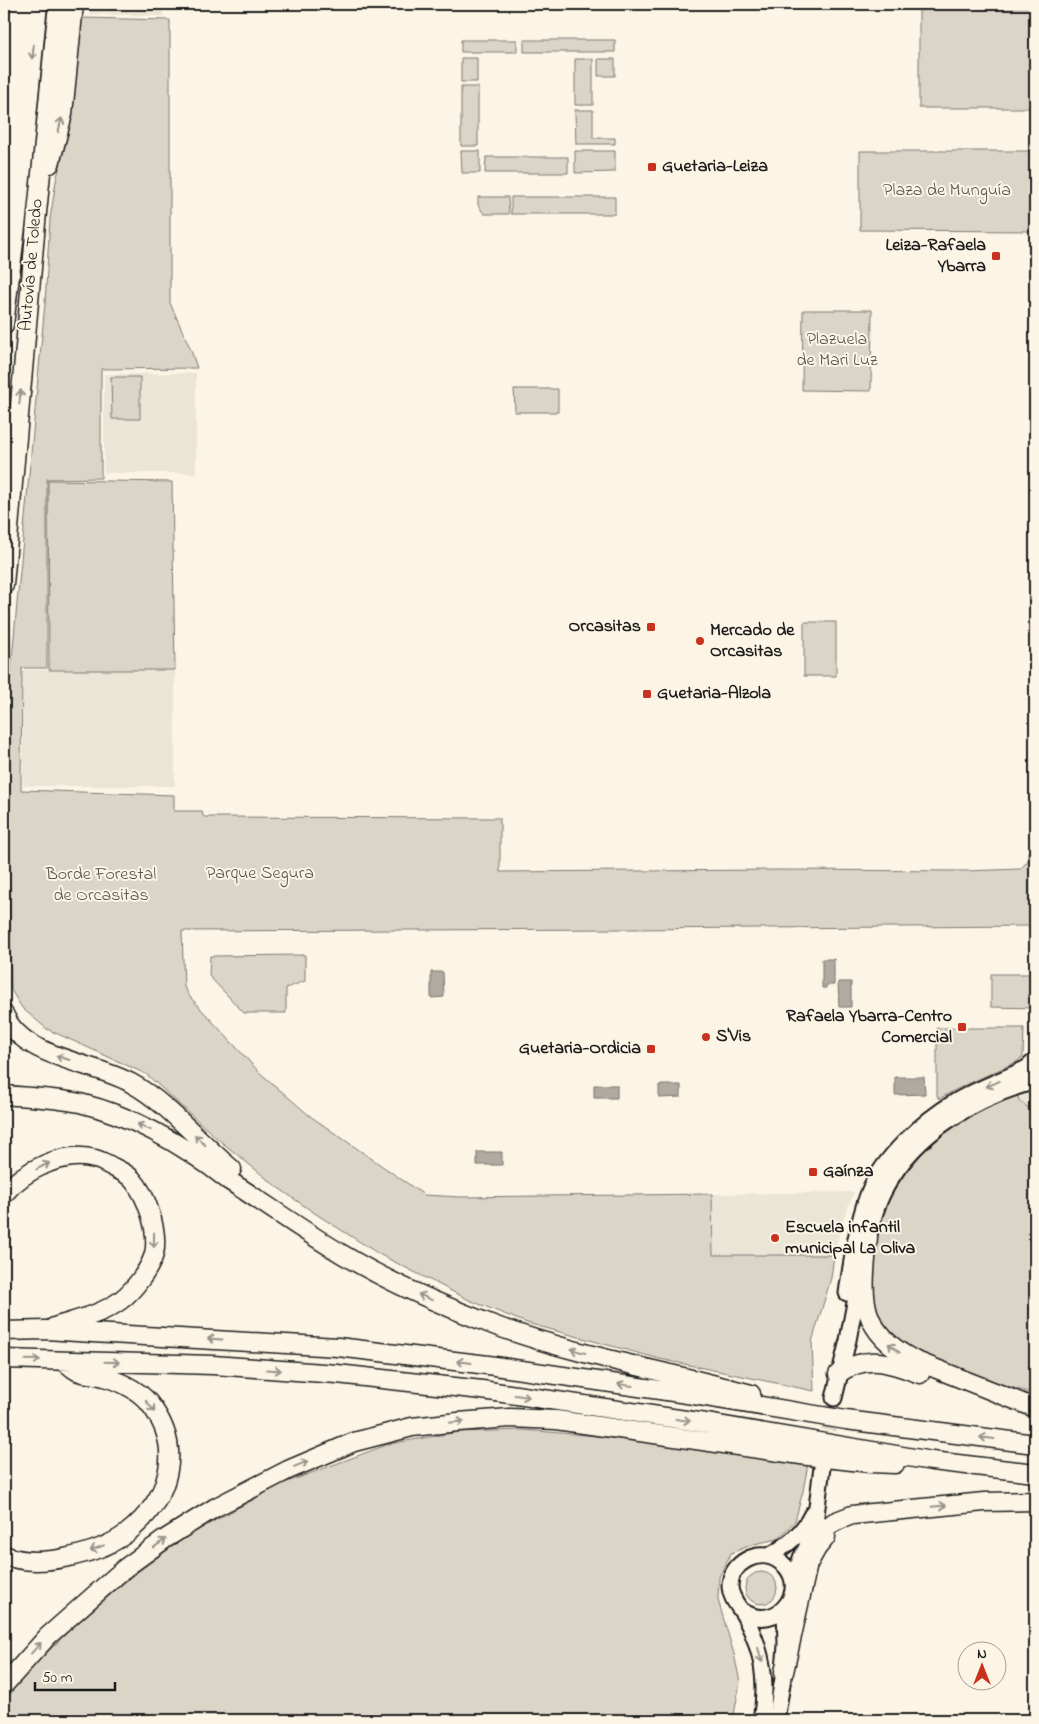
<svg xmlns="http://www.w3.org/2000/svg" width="1039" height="1724" font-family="'Indie Flower',sans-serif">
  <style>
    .built { fill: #ebe5d6 }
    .green { fill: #dbd5c8; stroke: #7c7872 }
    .water { fill: #b0aba1; stroke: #75726c }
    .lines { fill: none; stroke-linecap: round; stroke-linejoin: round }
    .major-tunnel { stroke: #dad4c7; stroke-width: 15; stroke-dasharray: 15 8; stroke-linecap: butt }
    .major-casing { stroke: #1c1c1c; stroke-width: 19 }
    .highway-casing { stroke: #1c1c1c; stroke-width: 21 }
    .major { stroke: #fcf5e5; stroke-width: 15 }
    .highway { stroke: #fcf5e5; stroke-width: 18 }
    .oneway { stroke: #97938b }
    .poi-dot { fill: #c8321e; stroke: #fcf5e5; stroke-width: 2 }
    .labels { text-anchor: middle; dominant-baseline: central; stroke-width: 4; stroke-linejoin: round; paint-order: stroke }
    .poi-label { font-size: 18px; font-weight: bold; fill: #1c1c1c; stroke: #fcf5e5; text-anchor: start }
    .park-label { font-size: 18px; fill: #555450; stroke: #fcf5e5 }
    .street-label { font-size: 18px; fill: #1c1c1c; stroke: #fcf5e5 }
  </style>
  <rect width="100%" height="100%" fill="#fcf5e5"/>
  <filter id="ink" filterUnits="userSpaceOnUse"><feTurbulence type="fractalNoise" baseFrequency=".02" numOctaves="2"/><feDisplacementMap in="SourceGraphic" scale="10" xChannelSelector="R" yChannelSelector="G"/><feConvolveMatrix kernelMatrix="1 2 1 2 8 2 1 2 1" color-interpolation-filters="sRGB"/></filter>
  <g filter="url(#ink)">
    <!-- built -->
    <path class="built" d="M91,4H163V16L90,14Z
      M196,373V473H104V374Z
      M23,670H175V786H23Z
      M1035,1081V1112L1020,1102L1014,1088Z
      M854,1192L842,1222L834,1255H713L712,1194Z"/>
    <!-- green -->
    <path class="green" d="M919,4H1035V108H919Z
      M81,18L170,20V303L191,350L197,368L101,369V478L47,479V668H22L21,790L174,795V811H202L203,816L205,817L500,818V872L777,870L965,871L1020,869L1028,861V852H1035V926L627,929L182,931L184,987L190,997L259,1072L310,1116L424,1195L461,1197L712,1194L713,1255H834L831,1278L812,1342L814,1391L660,1359L527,1323L469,1300L379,1254L316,1214L277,1187L219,1140L146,1074L47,1029L22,1008L11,990L9,886L4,839V731L6,722L45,303L50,219L56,181L72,118Z
      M461,40H517V52H461Z
      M524,40H615V52H524Z
      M461,58H477V82H461Z
      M575,59H593V105H575Z
      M598,59H615V76H598Z
      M461,87H478V146H461Z
      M575,110H593V138H615V144H576Z
      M461,151H480V173H462Z
      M575,151H615V172L575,173Z
      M860,151H1035V231L860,230Z
      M486,157H568V173H485Z
      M478,197H508L509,214H484L478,205Z
      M615,197V214H511V197Z
      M803,310H872L871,391L802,390Z
      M111,377H140V419H112Z
      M514,389H558V412H515Z
      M48,480L172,482L175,670H49Z
      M804,622H836V676H804Z
      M305,955V981L286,988V1013H244L209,976L210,956Z
      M991,974H1035V1008L991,1007Z
      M937,1028H1024L1023,1057L1018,1061L957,1089L939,1099L937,1096Z
      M1017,1095L1020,1102L1035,1112V1394L971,1376L906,1349L874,1316L871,1305L873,1250L878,1224L888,1200L904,1175L925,1150L948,1131L970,1116Z
      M524,1430L597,1436L808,1464L803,1491L795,1521L778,1539L754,1544L731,1553L719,1577L718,1600L734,1654L740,1682L733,1720H4V1702L22,1677L70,1630L132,1576L184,1538L223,1516L282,1484L389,1444L458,1432Z
      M745 1588a16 16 0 1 1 32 0a16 16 0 1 1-32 0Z"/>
    <!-- water -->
    <path class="water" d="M822,959H834V985H826V988H822Z
      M431,972H443L444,997L431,998Z
      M838,982H851V1007H839Z
      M895,1077H924L925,1094L895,1095Z
      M594,1085H617V1098H594Z
      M659,1085H681V1097L659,1098Z
      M477,1152H502V1165H477Z"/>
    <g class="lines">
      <!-- major-tunnel -->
      <path class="major-tunnel" d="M825,1453L834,1398"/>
      <defs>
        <path id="major" d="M866,1249C870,1228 875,1206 886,1187C916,1131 976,1098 1035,1081
          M847,1293C852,1259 857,1224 869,1192C883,1158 923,1121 955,1102C977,1089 1003,1080 1027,1068L1035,1061
          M834,1398L848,1340L860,1276
          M769,1556C788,1545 802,1534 812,1514
          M793,1582L801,1558L809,1543L815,1523L822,1467
          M741,1610C778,1637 814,1584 779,1561C759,1547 729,1563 730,1587C731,1600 740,1607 745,1617C763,1651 768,1683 761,1720
          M776,1720L784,1672L786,1645L785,1608"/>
        <path id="highway" d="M50,164L63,114L74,4
          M4,233L12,87L20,4
          M4,325L17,218L38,4
          M4,585L36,223L58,4
          M4,1014C23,1059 91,1061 131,1083C169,1104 198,1141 232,1169
          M4,1095C28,1097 55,1098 80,1103C133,1116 185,1146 228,1180C266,1204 303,1231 342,1254C390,1283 443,1306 496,1326C579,1356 666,1371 751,1394
          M4,1194C24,1170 64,1150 95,1159C100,1160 105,1163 109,1165C116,1169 127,1173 132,1179C147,1195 159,1232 154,1254C150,1269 134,1290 121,1300C103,1314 76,1320 54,1327
          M868,1237C863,1294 855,1329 914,1360L1035,1408
          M4,1331L46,1330L93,1333L338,1347L488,1365L694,1395L846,1420L1035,1444
          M4,1359L213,1365L337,1374L482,1390L706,1423L932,1461L1035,1473
          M838,1374C867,1353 891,1363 920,1374
          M809,1543L834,1522L852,1515L984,1502L1035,1501
          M4,1555C23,1563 44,1562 64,1558C85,1554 110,1546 127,1533C170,1499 185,1448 149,1403C137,1388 115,1379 96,1375C90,1374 83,1374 77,1371C73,1369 69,1365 65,1362
          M784,1672L808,1564L817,1548L826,1537
          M4,1685L48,1636L125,1568L165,1539L216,1507L288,1470L354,1442L412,1427L458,1422L510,1418L556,1420L808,1456L870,1463L895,1464"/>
      </defs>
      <!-- major casing -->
      <use href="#major" class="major-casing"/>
      <!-- highway casing -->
      <use href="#highway" class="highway-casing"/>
      <!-- major -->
      <use href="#major" class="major"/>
      <!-- highway -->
      <use href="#highway" class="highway"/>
    </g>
    <!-- one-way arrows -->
    <defs><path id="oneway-shaft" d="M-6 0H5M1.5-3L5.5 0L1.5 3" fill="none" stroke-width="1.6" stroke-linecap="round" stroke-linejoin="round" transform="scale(1.25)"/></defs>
    <g class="oneway">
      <use href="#oneway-shaft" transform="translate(33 52) rotate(96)"/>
      <use href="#oneway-shaft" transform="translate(60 125) rotate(-76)"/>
      <use href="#oneway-shaft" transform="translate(20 397) rotate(-85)"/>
      <use href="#oneway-shaft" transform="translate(63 1058) rotate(-162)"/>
      <use href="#oneway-shaft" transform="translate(993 1084) rotate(156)"/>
      <use href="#oneway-shaft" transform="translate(144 1127) rotate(-155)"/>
      <use href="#oneway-shaft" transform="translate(200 1140) rotate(-136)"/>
      <use href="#oneway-shaft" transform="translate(43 1166) rotate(-26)"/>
      <use href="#oneway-shaft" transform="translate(154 1240) rotate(91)"/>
      <use href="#oneway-shaft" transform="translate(425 1297) rotate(-156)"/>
      <use href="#oneway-shaft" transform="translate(215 1339) rotate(-177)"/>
      <use href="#oneway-shaft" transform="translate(894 1348) rotate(-141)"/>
      <use href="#oneway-shaft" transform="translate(578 1351) rotate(-165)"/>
      <use href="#oneway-shaft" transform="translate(33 1360) rotate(1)"/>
      <use href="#oneway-shaft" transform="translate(112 1362) rotate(2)"/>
      <use href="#oneway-shaft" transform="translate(464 1362) rotate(-173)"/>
      <use href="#oneway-shaft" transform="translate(274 1370) rotate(4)"/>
      <use href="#oneway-shaft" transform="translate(625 1385) rotate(-172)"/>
      <use href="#oneway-shaft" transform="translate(522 1396) rotate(8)"/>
      <use href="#oneway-shaft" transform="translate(150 1406) rotate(52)"/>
      <use href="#oneway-shaft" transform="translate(683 1420) rotate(8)"/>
      <use href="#oneway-shaft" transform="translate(457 1422) rotate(-6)"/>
      <use href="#oneway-shaft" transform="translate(987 1438) rotate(-173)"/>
      <use href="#oneway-shaft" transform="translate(301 1464) rotate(-22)"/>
      <use href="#oneway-shaft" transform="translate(939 1506) rotate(-5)"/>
      <use href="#oneway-shaft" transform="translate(160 1543) rotate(-36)"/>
      <use href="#oneway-shaft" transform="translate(97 1548) rotate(159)"/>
      <use href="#oneway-shaft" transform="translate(36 1648) rotate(-48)"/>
      <use href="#oneway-shaft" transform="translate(760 1655) rotate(75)"/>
    </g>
  </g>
  <!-- markers -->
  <g class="poi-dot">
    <rect x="647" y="162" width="10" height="10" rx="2.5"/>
    <rect x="991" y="251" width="10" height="10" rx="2.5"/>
    <rect x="646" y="622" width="10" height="10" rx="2.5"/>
    <circle cx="700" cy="641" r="5"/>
    <rect x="642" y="689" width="10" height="10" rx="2.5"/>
    <rect x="957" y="1022" width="10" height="10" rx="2.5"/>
    <circle cx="706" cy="1037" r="5"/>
    <rect x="646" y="1044" width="10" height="10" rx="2.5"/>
    <rect x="808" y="1167" width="10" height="10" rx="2.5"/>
    <circle cx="775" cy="1238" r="5"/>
  </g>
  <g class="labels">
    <!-- poi labels -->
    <g class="poi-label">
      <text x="662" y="167">Guetaria-Leiza</text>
      <text x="986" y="246" text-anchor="end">Leiza-Rafaela<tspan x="986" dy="21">Ybarra</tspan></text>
      <text x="641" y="627" text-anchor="end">Orcasitas</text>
      <text x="710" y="631">Mercado de<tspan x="710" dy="21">Orcasitas</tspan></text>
      <text x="657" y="694">Guetaria-Alzola</text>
      <text x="952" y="1017" text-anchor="end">Rafaela Ybarra-Centro<tspan x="952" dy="21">Comercial</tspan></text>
      <text x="716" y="1037">S'Vis</text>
      <text x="641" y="1049" text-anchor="end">Guetaria-Ordicia</text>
      <text x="823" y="1172">Gaínza</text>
      <text x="785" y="1228">Escuela infantil<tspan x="785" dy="21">municipal La Oliva</tspan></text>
    </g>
    <!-- park labels -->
    <g class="park-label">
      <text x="947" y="191">Plaza de Munguía</text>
      <text x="837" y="340">Plazuela<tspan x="837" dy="21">de Mari Luz</tspan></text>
      <text x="260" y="874">Parque Segura</text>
      <text x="101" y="875">Borde Forestal<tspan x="101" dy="21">de Orcasitas</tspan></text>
    </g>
    <!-- street labels -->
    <g class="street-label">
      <text transform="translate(32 265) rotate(-85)">Autovía de Toledo</text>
    </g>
  </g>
  <!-- margin -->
  <rect width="1039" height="1724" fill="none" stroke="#fcf5e5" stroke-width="20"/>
  <rect x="10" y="10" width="1019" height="1704" fill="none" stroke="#1c1c1c" stroke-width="2" filter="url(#ink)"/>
  <!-- north arrow -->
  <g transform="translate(982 1666)"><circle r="24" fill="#fcf5e5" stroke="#a29e95"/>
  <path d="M0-4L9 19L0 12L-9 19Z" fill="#c8321e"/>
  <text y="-8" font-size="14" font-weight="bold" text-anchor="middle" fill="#1c1c1c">N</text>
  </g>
  <!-- scale -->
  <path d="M35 1682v8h80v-8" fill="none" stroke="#1c1c1c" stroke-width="2.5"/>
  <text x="42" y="1682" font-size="15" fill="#1c1c1c" stroke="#fcf5e5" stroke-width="4" paint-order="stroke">50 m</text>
</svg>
